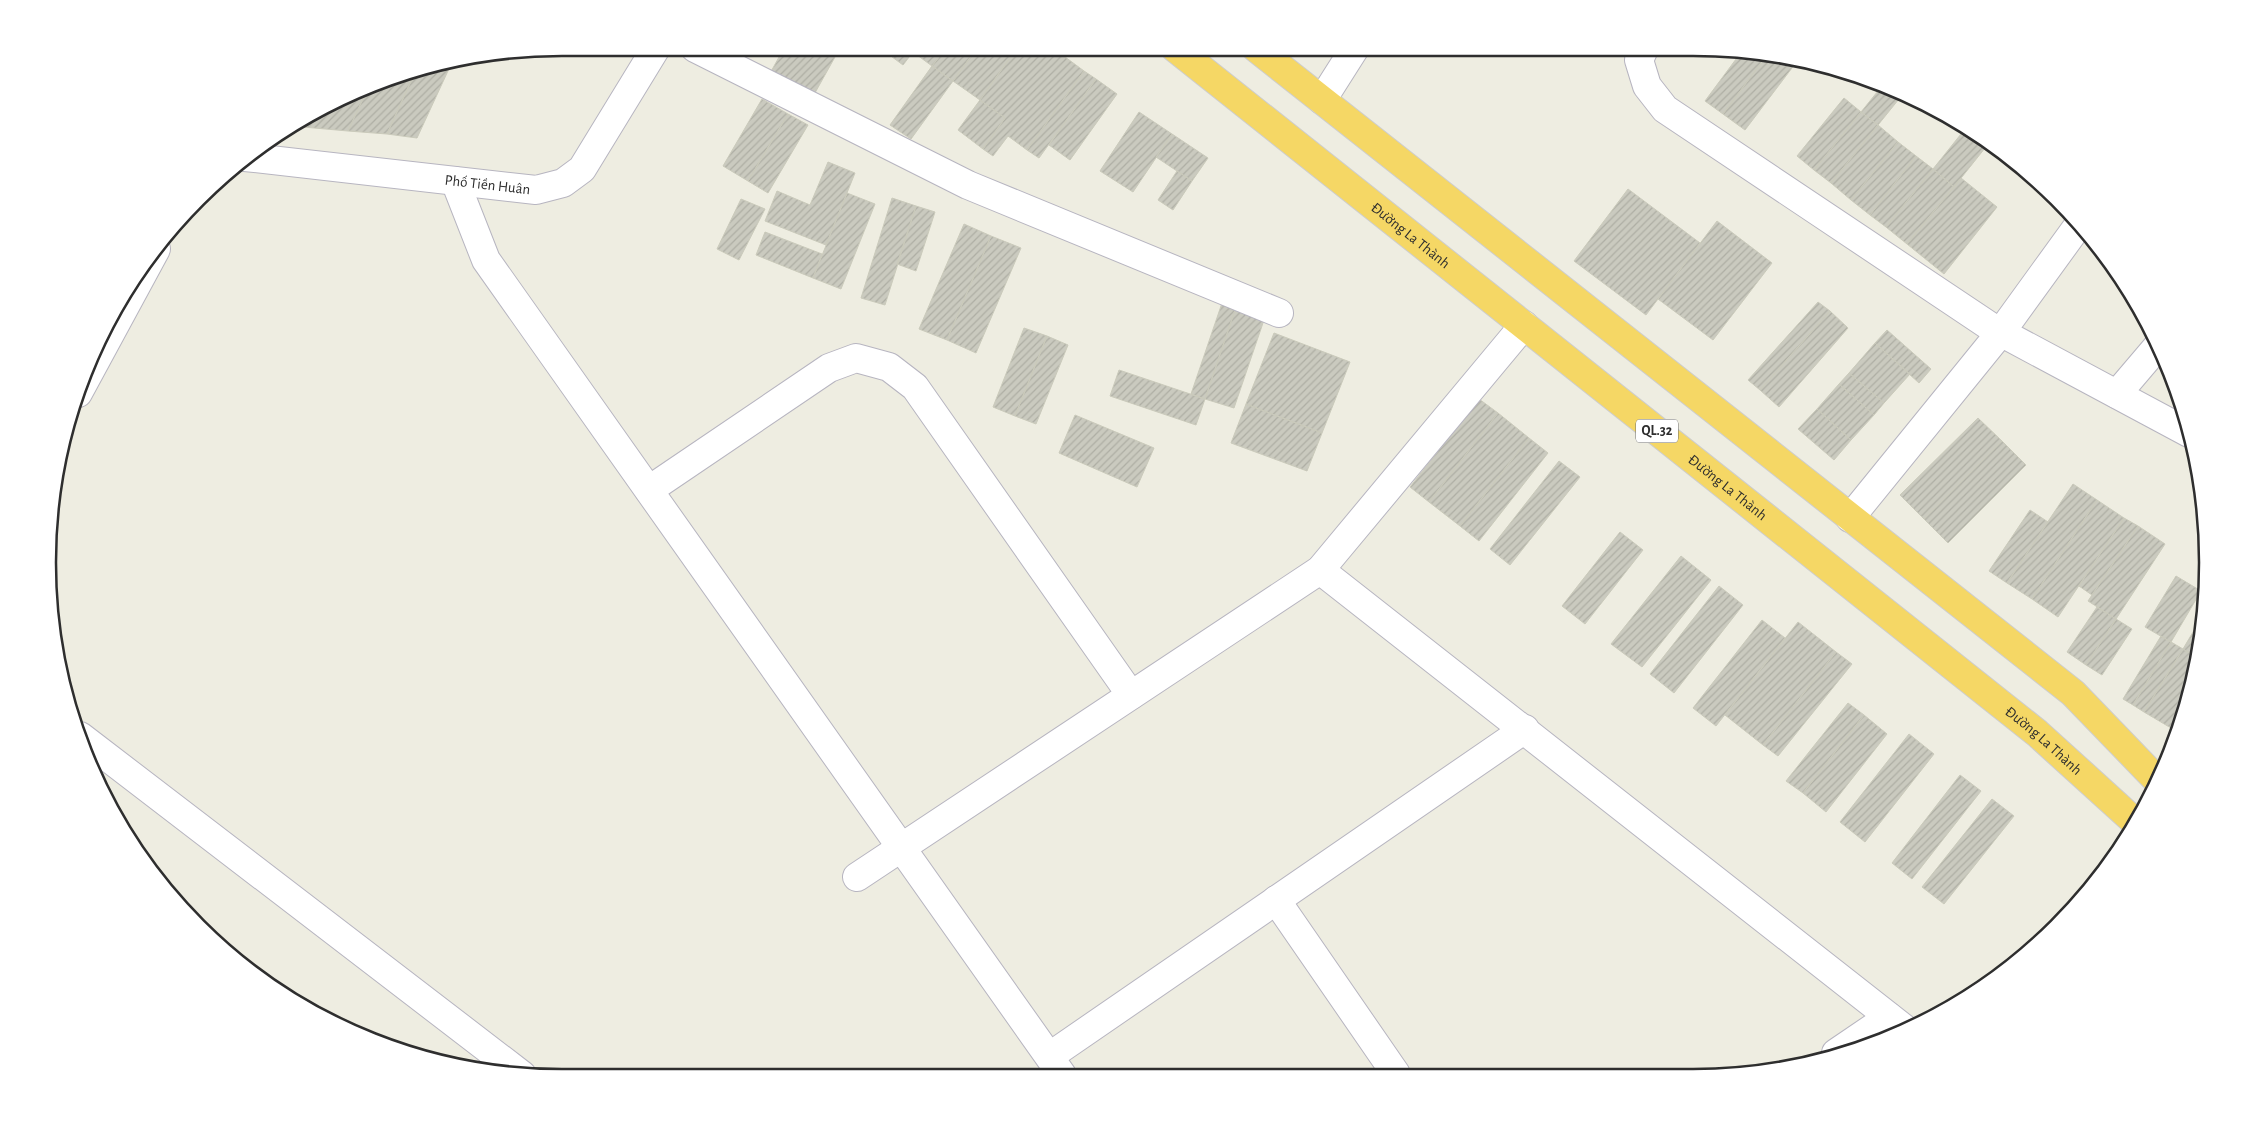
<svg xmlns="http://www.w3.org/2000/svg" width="2255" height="1125" font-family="'Alegreya Sans',sans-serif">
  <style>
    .building { fill: url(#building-hatch); stroke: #cacabb }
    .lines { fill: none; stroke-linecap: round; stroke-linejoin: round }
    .minor-casing { stroke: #b7b5c0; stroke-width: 30 }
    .highway-casing { stroke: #cdcdcd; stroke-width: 30 }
    .minor { stroke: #fff; stroke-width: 28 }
    .highway { stroke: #f5d765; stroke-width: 28 }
    .labels { text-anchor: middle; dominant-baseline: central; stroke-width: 4.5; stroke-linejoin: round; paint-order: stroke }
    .shield { fill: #fff; stroke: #6d6d6d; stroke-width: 1 }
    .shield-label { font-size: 14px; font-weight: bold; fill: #2e2e2e }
    .street-label { font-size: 15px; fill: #2e2e2e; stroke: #fff }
    .rim { fill: none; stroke: #2e2e2e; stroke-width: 2.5 }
  </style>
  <defs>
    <pattern id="building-hatch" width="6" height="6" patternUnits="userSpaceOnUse" patternTransform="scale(1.25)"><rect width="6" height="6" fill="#cacabf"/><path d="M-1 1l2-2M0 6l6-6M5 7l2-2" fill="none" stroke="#aeaea4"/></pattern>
  </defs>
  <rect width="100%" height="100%" fill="#eeede1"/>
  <!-- building -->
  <path class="building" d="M784,48H840L811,100L768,77Z
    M880,48H916L903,65Z
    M916,48H946L932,66L913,52Z
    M946,48H977L953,81L932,66Z
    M977,48H1017L980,100L953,81Z
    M1017,48H1053L1084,71L1027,150L1008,136L993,156L983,149L1005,118L980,100Z
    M1742,51L1767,55L1723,114L1705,101Z
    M1767,55L1798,60L1745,130L1723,114Z
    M453,60L417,138L387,134L416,70Z
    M932,66L953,81L911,139L890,125Z
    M416,70L387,134L348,131L368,88L397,75Z
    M1084,71L1096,79L1039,158L1027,150Z
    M1096,79L1117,94L1070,160L1049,145Z
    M1882,86L1903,94L1878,125L1861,112Z
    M368,88L348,131L303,127L308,115Z
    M1844,98L1861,112L1814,170L1797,156Z
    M762,99L788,114L748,181L723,166Z
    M980,100L1005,118L983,149L958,130Z
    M1139,112L1172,134L1133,192L1100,171Z
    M1861,112L1878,125L1831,183L1814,170Z
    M788,114L808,125L768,193L748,181Z
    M1878,125L1898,142L1851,200L1831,183Z
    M1965,129L1989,143L1954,187L1933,169Z
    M1172,134L1208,158L1192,181L1156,157Z
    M1898,142L1916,156L1870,215L1851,200Z
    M1916,156L1933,169L1886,227L1870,215Z
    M828,162L855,173L826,245L765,221L777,191L810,205Z
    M1933,169L1954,187L1907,244L1886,227Z
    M1177,171L1192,181L1173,210L1158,200Z
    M1961,178L1997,207L1944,274L1907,244Z
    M1628,189L1700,243L1646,315L1574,261Z
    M847,193L875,204L841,289L813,278Z
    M892,198L916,206L885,305L861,298Z
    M741,199L765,209L739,260L717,249Z
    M916,206L935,212L916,271L897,264Z
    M1717,221L1772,263L1713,340L1658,299Z
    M964,224L991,236L947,340L919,329Z
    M765,232L822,254L813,278L756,255Z
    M991,236L1021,248L976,353L947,340Z
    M1818,302L1830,311L1760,390L1748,380Z
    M1222,303L1236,307L1205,399L1191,394Z
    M1236,307L1265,317L1234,408L1205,399Z
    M1830,311L1848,328L1779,407L1760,390Z
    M1024,328L1047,336L1015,416L993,407Z
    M1887,330L1931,369L1919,383L1875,343Z
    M1274,333L1350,362L1322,433L1246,404Z
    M1047,336L1068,345L1036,424L1015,416Z
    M1875,343L1910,374L1884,403L1849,373Z
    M1119,370L1205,399L1196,425L1110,396Z
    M1849,373L1884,403L1874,415L1839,384Z
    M1839,384L1874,415L1851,440L1817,409Z
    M1479,399L1498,413L1429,502L1410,487Z
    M1246,404L1322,433L1307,471L1231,443Z
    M1817,409L1851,440L1834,460L1798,429Z
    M1498,413L1529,438L1460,526L1429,502Z
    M1075,415L1154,448L1137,487L1059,453Z
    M1978,418L2002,441L1924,519L1900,495Z
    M1529,438L1548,453L1479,541L1460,526Z
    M2002,441L2026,465L1948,543L1924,519Z
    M1559,461L1580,477L1510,565L1490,549Z
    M2073,484L2097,500L2032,599L2007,583Z
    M2097,500L2124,518L2058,617L2032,599Z
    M2030,510L2048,522L2007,583L1989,571Z
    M2124,518L2138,526L2092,595L2079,586Z
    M2138,526L2165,544L2116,619L2088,601Z
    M1620,532L1643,550L1585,624L1562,606Z
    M1681,556L1711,580L1642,667L1611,644Z
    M2176,576L2201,591L2171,642L2145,627Z
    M1719,586L1743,605L1674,693L1650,674Z
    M2097,607L2116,619L2086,665L2067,652Z
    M2203,615L2196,657L2183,649Z
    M2116,619L2132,629L2102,675L2086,665Z
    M1762,620L1785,638L1716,726L1693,708Z
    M1798,622L1836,652L1763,745L1725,715Z
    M2161,636L2171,642L2133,705L2123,699Z
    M2171,642L2183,649L2144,712L2133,705Z
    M2183,649L2196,657L2190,696L2171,728L2144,712Z
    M1836,652L1852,664L1778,756L1763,745Z
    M1848,703L1864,715L1803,793L1786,781Z
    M1864,715L1887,734L1826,812L1803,793Z
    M1909,734L1934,754L1865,842L1840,822Z
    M1960,775L1981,791L1912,879L1892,863Z
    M1992,799L2014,816L1944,904L1922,887Z"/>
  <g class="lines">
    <defs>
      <g id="minor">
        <path d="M695,48L968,185L1279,313"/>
        <path d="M1644,49L1639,60L1647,86L1665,109L1991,327L2189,433"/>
        <path d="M1322,100L1355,48"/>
        <path id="s1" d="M245,157L536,190L563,183L582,169L656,48"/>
        <path d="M455,181L486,260L1062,1075"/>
        <path d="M78,393L156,249"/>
        <path d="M2117,394L2157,347"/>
        <path d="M649,490L829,368L856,358L889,367L915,387L1131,695"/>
        <path d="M1850,518L2001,332L2080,223"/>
        <path d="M1320,570L1906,1030"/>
        <path d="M80,736L522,1075"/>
        <path d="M857,877L1320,570L1524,325"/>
        <path d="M1276,900L1396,1074"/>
        <path d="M1836,1053L1889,1017"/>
        <path d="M1050,1056L1525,729"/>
      </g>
      <g id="highway">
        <path id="s2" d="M1175,48L2037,733L2134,821"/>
        <path d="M1256,48L2073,693L2158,781"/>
      </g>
    </defs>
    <!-- minor casing -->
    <use href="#minor" class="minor-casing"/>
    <!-- highway casing -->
    <use href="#highway" class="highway-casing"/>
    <!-- minor -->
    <use href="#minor" class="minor"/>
    <!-- highway -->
    <use href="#highway" class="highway"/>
  </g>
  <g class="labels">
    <!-- shield labels -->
    <rect class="shield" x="1636" y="419.5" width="42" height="23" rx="4"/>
    <g class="shield-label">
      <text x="1657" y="431">QL.32</text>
    </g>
    <!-- street labels -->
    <g class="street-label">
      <text stroke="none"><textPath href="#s1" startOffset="244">Phố Tiền Huân</textPath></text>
      <text stroke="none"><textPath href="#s2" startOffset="301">Đường La Thành</textPath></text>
      <text stroke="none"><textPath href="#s2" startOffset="706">Đường La Thành</textPath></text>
      <text stroke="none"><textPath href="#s2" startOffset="1111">Đường La Thành</textPath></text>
    </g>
  </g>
  <!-- crop -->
  <path d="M0 0H2255V1125H0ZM562 56H1693A506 506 0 0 1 2199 562V563A506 506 0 0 1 1693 1069H562A506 506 0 0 1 56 563V562A506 506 0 0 1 562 56Z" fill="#fff" fill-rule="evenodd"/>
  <path class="rim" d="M562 56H1693A506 506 0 0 1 2199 562V563A506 506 0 0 1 1693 1069H562A506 506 0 0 1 56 563V562A506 506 0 0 1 562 56Z"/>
</svg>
